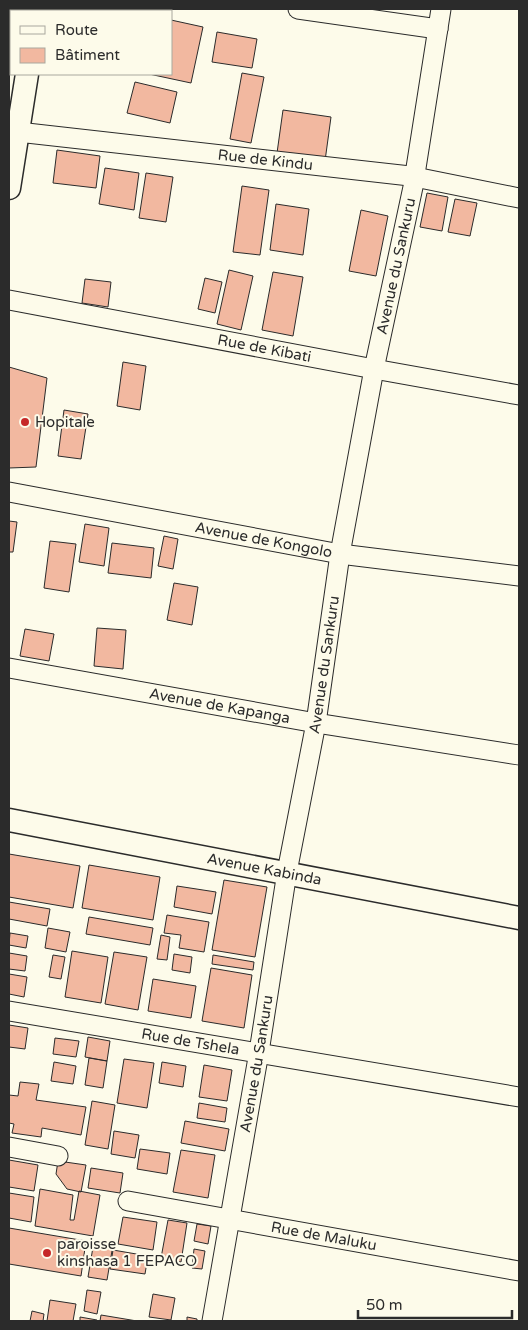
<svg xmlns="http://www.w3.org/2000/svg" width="528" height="1330" font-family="'Varela Round',sans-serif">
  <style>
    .building { fill: #f2b8a0; stroke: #2b2b2b }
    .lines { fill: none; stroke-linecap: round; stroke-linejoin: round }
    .minor-casing { stroke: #2b2b2b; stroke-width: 21 }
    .tertiary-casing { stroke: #2b2b2b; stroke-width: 25 }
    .minor { stroke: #fdfbea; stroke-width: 19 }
    .tertiary { stroke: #fdfbea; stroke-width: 22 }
    .poi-dot { fill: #c62828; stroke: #fdfbea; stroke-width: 2 }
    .labels { text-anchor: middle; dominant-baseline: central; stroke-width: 4; stroke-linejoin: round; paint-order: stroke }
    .street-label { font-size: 15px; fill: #2b2b2b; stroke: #fdfbea }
    .poi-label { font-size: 15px; fill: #2b2b2b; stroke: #fdfbea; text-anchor: start }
  </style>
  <rect width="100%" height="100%" fill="#fdfbea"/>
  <!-- building -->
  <path class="building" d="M9,9H13V11H11V28H9Z
    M54,9H102L101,11H54Z
    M171,20L203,27L191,83L149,74H171Z
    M217,32L257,39L252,68L212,62Z
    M242,73L264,77L251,143L230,139Z
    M135,82L177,92L170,123L127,113Z
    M283,110L331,117L325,161L277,153Z
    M57,150L100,156L96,188L53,183Z
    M105,168L139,173L134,210L99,204Z
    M146,173L173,177L166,222L139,218Z
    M242,186L269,190L260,255L233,252Z
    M427,193L448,197L442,231L420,227Z
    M455,199L477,203L470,236L448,232Z
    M276,204L309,209L303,255L270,250Z
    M361,210L388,216L376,276L349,271Z
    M229,270L253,276L241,330L217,324Z
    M273,272L303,277L293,336L262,330Z
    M205,278L222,282L215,313L198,309Z
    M85,279L111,282L108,307L82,303Z
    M123,362L146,366L140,410L117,406Z
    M9,367L47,378L36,467L9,468Z
    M64,410L88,414L81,459L58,456Z
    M9,521L17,522L13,552H9Z
    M85,524L109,528L104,566L79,562Z
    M164,536L178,539L173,569L158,566Z
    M50,541L76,544L69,592L44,588Z
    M112,543L154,548L151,578L108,573Z
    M174,583L198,587L192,625L167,620Z
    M97,628L126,630L123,669L94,666Z
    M25,629L54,634L49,661L20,656Z
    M9,854L80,866L73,908L9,897Z
    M89,865L160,877L153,920L82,908Z
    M224,880L267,887L255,957L212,950Z
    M177,886L216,892L212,914L174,907Z
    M9,902L50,909L47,926L9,919Z
    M167,915L209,922L204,952L179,948L181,935L164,933Z
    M89,917L153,928L150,945L86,934Z
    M48,928L70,932L66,952L45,948Z
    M10,933L28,936L26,948L9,945Z
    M161,935L170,937L167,960L157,959Z
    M72,951L108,957L101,1003L65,997Z
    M114,952L147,957L138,1010L105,1004Z
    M9,953L27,956L25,971L9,969Z
    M174,954L192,957L190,973L172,970Z
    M53,955L65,957L61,979L49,977Z
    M213,955L254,962L253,970L212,964Z
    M211,968L252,975L244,1028L202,1021Z
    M9,974L27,977L24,997L9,994Z
    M153,979L196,986L191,1018L148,1011Z
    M9,1025L28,1028L25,1049L9,1047Z
    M88,1037L110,1041L107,1061L85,1057Z
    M55,1038L79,1041L76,1057L53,1054Z
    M89,1058L107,1061L103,1088L85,1085Z
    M124,1059L154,1063L147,1108L117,1103Z
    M54,1062L76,1066L73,1084L51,1081Z
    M162,1062L186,1066L183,1087L159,1083Z
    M204,1065L232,1070L227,1101L199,1097Z
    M20,1082L39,1084L36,1100L86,1107L81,1135L42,1128L41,1137L12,1133L14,1124L9,1123V1095L18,1096Z
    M92,1101L115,1105L108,1149L85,1145Z
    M199,1103L227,1108L225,1122L197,1118Z
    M185,1121L229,1129L225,1151L181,1143Z
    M114,1131L139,1135L135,1158L111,1154Z
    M140,1149L170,1153L167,1174L137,1169Z
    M181,1150L215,1155L208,1198L173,1192Z
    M9,1160L38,1165L34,1191L9,1187Z
    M58,1161L86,1165L81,1192L67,1189L56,1174Z
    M91,1168L123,1173L120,1193L88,1188Z
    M40,1189L73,1195L70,1220H74L79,1191L100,1195L93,1236L35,1226Z
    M9,1193L34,1197L31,1222L9,1218Z
    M123,1217L157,1222L153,1250L118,1244Z
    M168,1220L187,1223L181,1262L161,1258Z
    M197,1224L211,1226L208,1244L194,1241Z
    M9,1228L86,1241L81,1276L9,1264Z
    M94,1241L113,1245L107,1280L88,1277Z
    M194,1249L205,1251L202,1269L192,1268Z
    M113,1250L148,1256L145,1274L110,1269Z
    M87,1290L101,1292L97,1314L84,1311Z
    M153,1294L175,1298L171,1320L149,1317Z
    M50,1300L76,1304L73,1321H47Z
    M32,1311L44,1314L43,1321H30Z
    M101,1315L137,1321H100Z
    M80,1317L97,1320V1321H80Z
    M187,1317L197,1319V1321H187Z"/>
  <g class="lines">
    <defs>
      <g id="minor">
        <path d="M298,9L438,29"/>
        <path id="s1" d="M9,131L410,176L519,198"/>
        <path id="s2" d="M9,300L374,369L519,395"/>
        <path id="s3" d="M9,492L340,554L519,576"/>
        <path id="s4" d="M9,668L316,723L519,755"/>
        <path id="s5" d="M9,1011L519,1097"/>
        <path d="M9,1147L58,1156"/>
        <path id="s6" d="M128,1201L519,1271"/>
        <path id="s7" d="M212,1321L259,1052L287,872L316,723L340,554L374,369L413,187L441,9"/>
      </g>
      <g id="tertiary">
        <path d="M36,11L37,9"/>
        <path d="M9,188L27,74"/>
        <path id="s8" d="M9,820L519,918"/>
      </g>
    </defs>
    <!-- minor casing -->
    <use href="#minor" class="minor-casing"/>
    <!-- tertiary casing -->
    <use href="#tertiary" class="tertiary-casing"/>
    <!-- minor -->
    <use href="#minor" class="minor"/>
    <!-- tertiary -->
    <use href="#tertiary" class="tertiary"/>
  </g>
  <!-- markers -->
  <g class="poi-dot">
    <circle cx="25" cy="422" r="5"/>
    <circle cx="47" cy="1253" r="5"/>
  </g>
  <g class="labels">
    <!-- street labels -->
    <g class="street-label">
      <text stroke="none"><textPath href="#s1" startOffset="258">Rue de Kindu</textPath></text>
      <text stroke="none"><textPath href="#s7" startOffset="1071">Avenue du Sankuru</textPath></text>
      <text stroke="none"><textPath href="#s2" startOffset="260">Rue de Kibati</textPath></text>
      <text stroke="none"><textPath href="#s3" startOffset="259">Avenue de Kongolo</textPath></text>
      <text stroke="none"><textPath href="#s7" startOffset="666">Avenue du Sankuru</textPath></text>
      <text stroke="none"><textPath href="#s4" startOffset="214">Avenue de Kapanga</textPath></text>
      <text stroke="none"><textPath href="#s8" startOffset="260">Avenue Kabinda</textPath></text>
      <text stroke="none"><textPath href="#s5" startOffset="184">Rue de Tshela</textPath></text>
      <text stroke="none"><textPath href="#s7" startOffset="261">Avenue du Sankuru</textPath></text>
      <text stroke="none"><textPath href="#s6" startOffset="199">Rue de Maluku</textPath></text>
    </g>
    <!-- poi labels -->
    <g class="poi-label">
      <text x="35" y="422">Hopitale</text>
      <text x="57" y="1244">paroisse<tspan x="57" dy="17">kinshasa 1 FEPACO</tspan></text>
    </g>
  </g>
  <!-- border -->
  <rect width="528" height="1330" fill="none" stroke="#2b2b2b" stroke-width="20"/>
  <!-- legend -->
  <rect x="10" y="10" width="162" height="65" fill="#fdfbea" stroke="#a9a89e"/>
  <rect x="20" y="26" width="25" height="8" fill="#fdfbea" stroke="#a9a89e"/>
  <text x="55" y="35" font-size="15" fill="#2b2b2b">Route</text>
  <rect x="20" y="48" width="25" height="15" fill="#f2b8a0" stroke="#a9a89e"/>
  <text x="55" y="60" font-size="15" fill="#2b2b2b">Bâtiment</text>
  <!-- scale -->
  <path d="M358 1310v8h154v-8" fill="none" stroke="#2b2b2b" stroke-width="2.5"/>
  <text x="366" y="1310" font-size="15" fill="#2b2b2b" stroke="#fdfbea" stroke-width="4" paint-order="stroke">50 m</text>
</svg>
